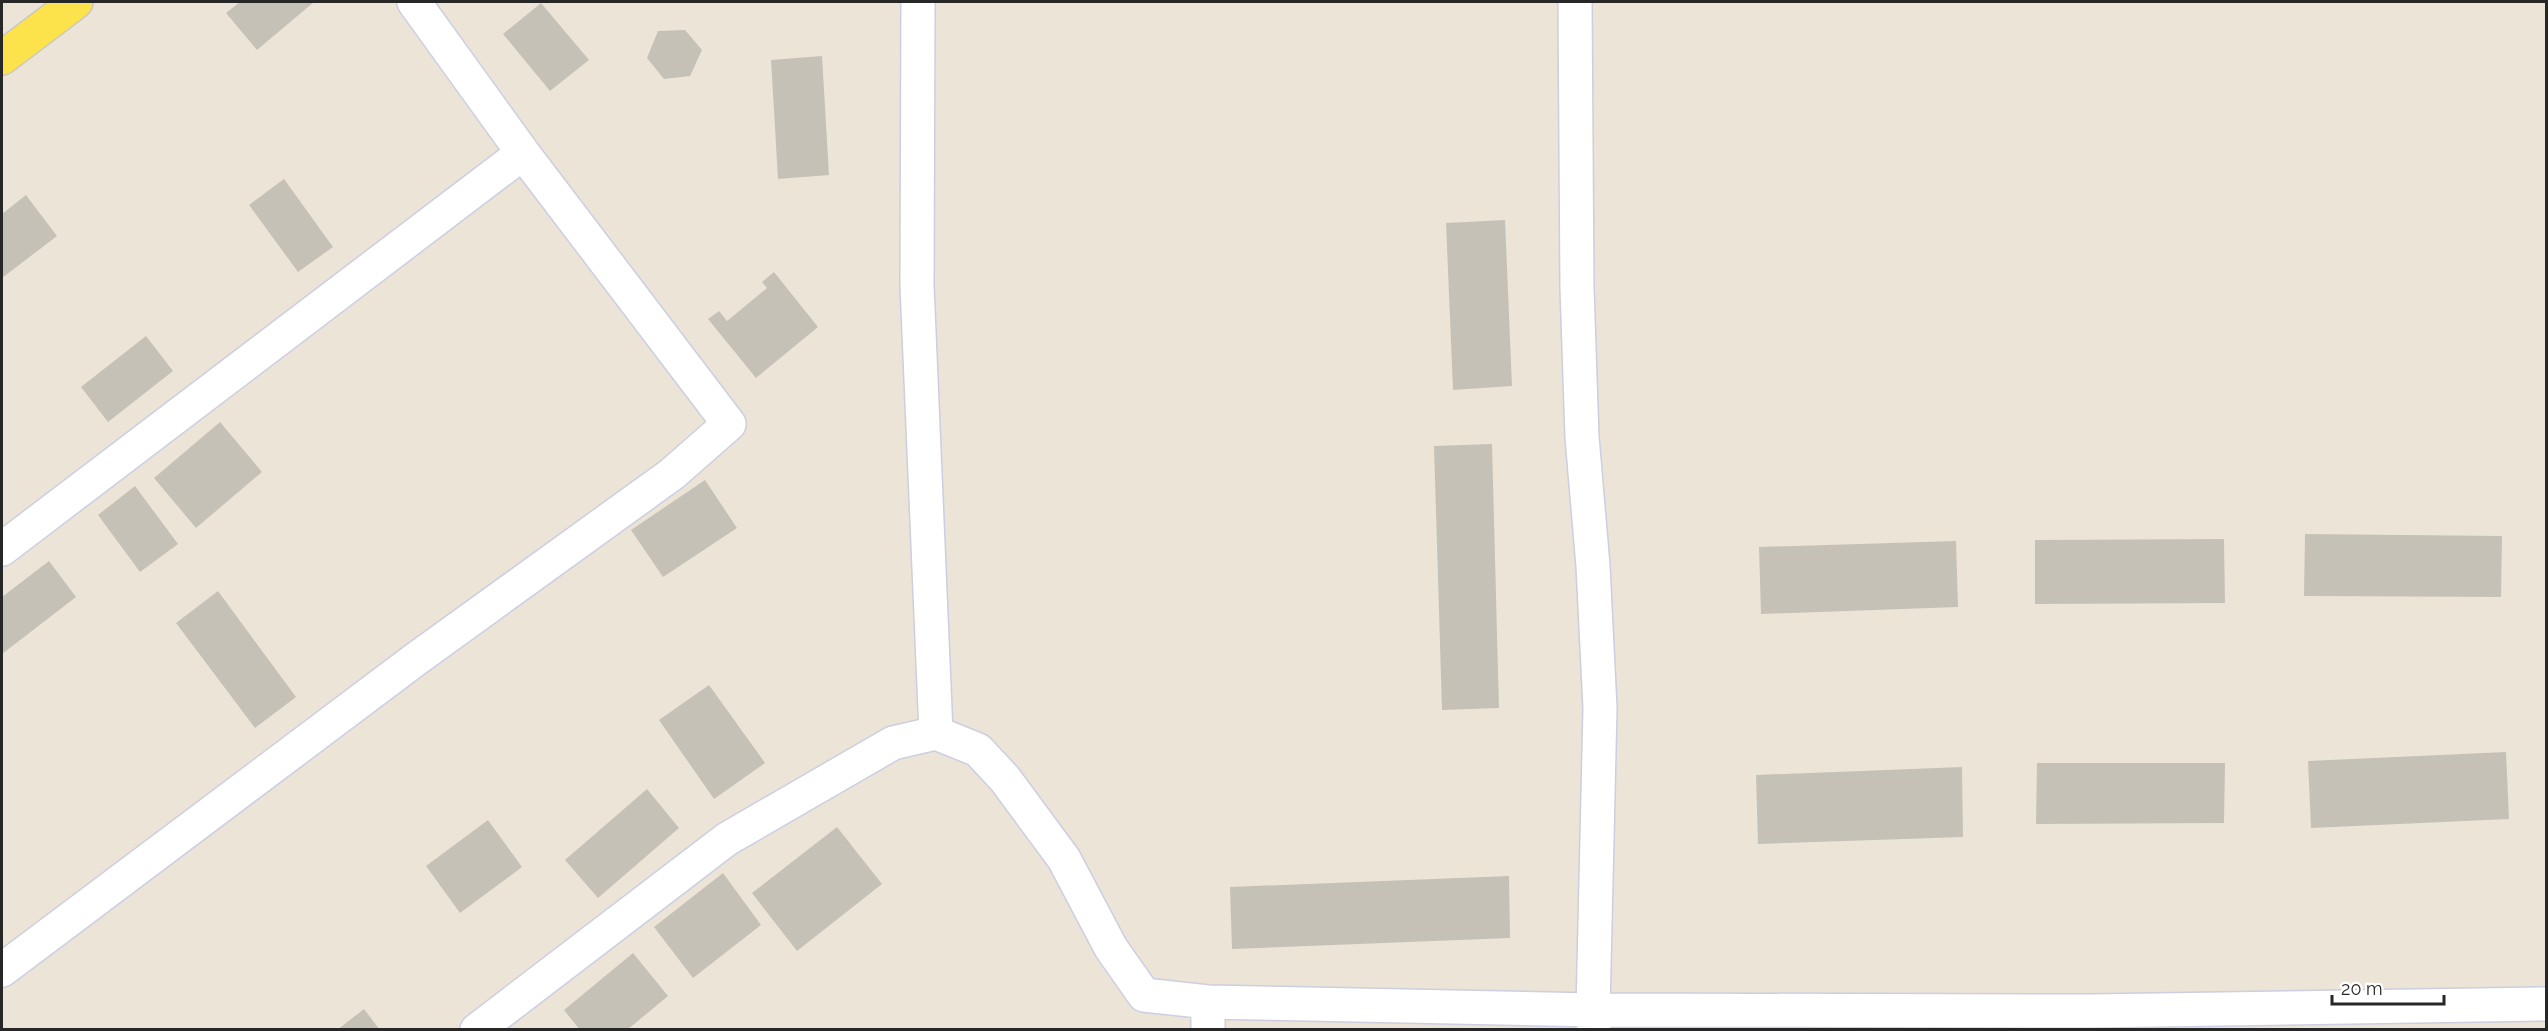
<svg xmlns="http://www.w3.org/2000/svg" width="2548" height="1031" font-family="Raleway,sans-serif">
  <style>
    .building { fill: #c6c1b7 }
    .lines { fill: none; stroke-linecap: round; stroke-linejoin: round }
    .minor-casing { stroke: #cccee2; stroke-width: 36 }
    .major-casing { stroke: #c7c7c7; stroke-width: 36 }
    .minor { stroke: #fff; stroke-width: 33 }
    .major { stroke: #fde34b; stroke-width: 33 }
  </style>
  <rect width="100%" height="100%" fill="#ece4d7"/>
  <!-- building -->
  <path class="building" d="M240,2H314L257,50L226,13Z
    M541,3L589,60L550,91L503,34Z
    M685,30L702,50L690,76L664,79L647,58L658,31Z
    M822,56L829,175L778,179L771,60Z
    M284,179L333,247L298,272L249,205Z
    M26,195L57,236L2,278V214Z
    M1505,220L1512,386L1453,390L1446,223Z
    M774,272L818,327L756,378L708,319L719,311L727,321L767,288L762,282Z
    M146,336L173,371L108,422L81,387Z
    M220,422L262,472L196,528L154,478Z
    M1492,444L1499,708L1442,710L1434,446Z
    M705,480L737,528L663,577L631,530Z
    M135,486L178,544L140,572L98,515Z
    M2305,534L2502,536L2501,597L2304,596Z
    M2224,539L2225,603L2035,604V540Z
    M1956,541L1958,607L1761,614L1759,547Z
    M49,561L76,597L2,654V597Z
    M218,591L296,697L255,728L176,623Z
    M709,685L765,763L714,799L659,720Z
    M2506,752L2509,819L2311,828L2308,761Z
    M2037,763H2225L2224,823L2036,824Z
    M1962,767L1963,837L1758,844L1756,775Z
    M647,789L679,828L598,898L565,860Z
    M488,820L522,867L460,913L426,866Z
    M837,827L882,884L797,951L752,893Z
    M723,873L761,925L693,978L654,927Z
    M1509,876L1510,938L1232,949L1230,887Z
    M633,953L668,996L627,1030H580L564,1010Z
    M364,1009L380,1030H337Z"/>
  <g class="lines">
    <defs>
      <path id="minor" d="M918,2L917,285L936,733
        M1575,2L1577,288L1582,437L1593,566L1600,708L1593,1010L1594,1030
        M2,549L523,153
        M2,970L416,659L672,474L729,424L523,153L414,2
        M477,1030L727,839L893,743L936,733L978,750L1005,779L1064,859L1111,948L1144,995L1208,1002L1593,1010L2091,1011L2546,1004
        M1208,1030V1002"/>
      <path id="major" d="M2,58L76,2"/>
    </defs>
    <!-- minor casing -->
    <use href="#minor" class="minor-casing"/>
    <!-- major casing -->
    <use href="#major" class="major-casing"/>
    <!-- minor -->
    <use href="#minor" class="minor"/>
    <!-- major -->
    <use href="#major" class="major"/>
  </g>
  <!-- border -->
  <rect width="2548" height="1031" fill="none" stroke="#272727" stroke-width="6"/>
  <!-- scale -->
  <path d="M2332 995v9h112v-9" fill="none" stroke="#272727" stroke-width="3"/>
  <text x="2341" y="995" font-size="18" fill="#272727" stroke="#ffffff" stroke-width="4.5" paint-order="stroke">20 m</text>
</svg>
